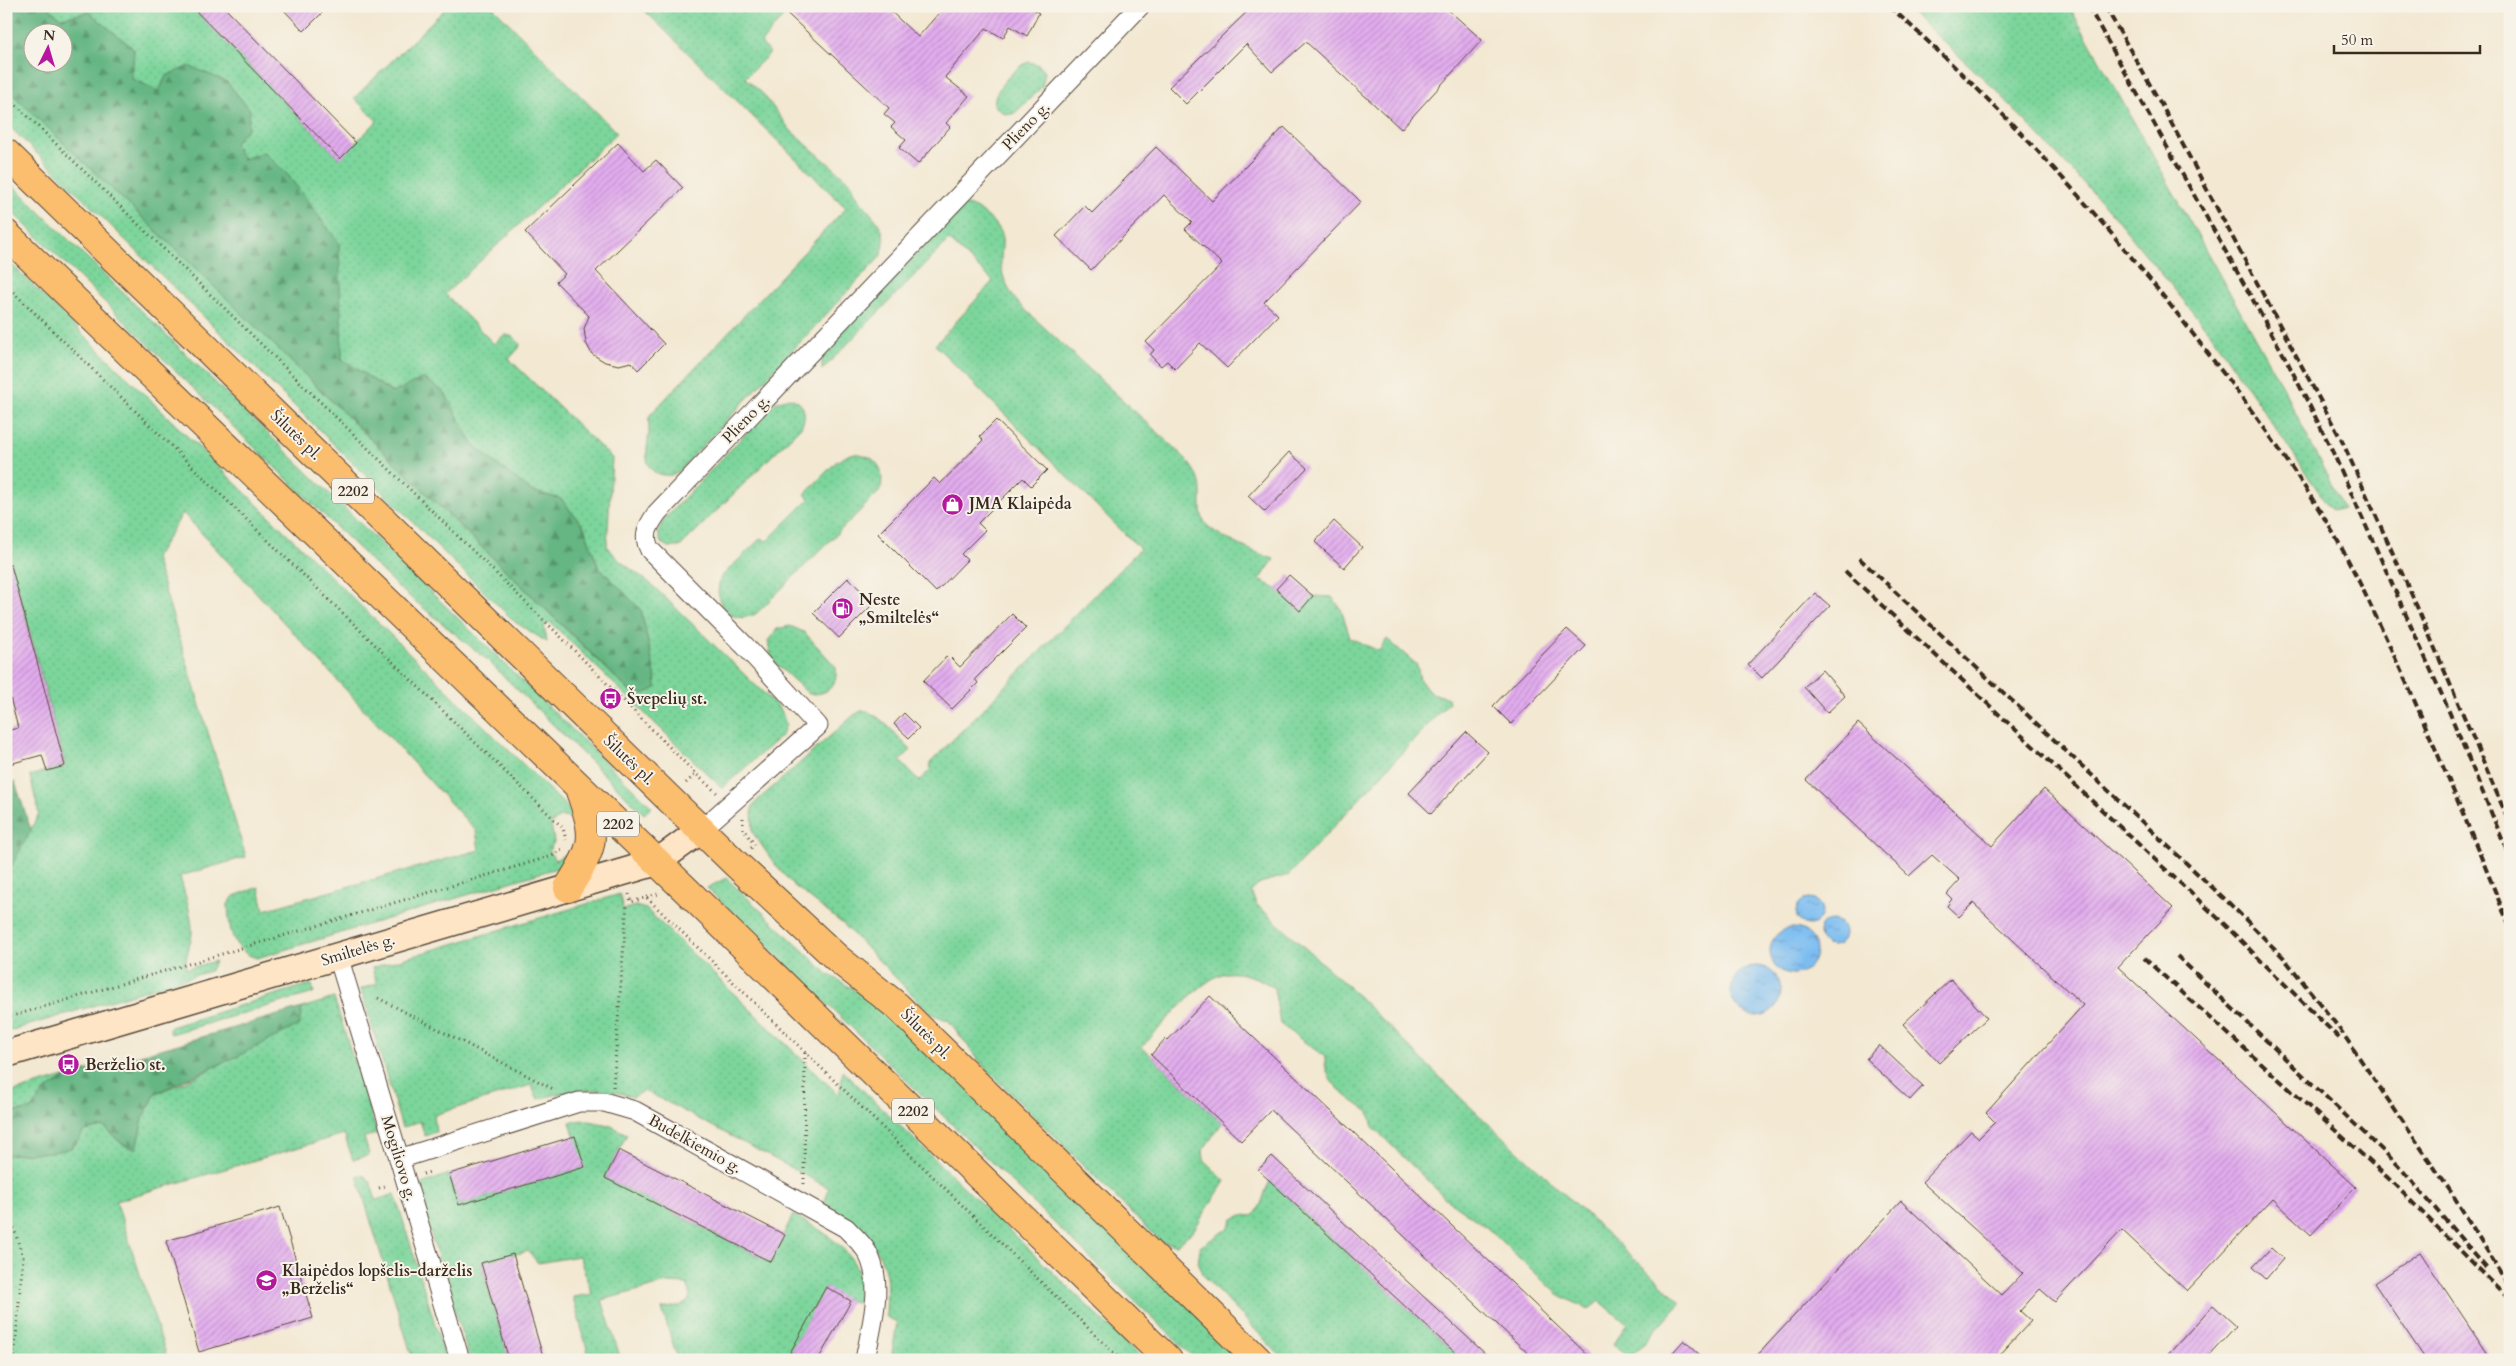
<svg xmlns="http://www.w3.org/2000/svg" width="2516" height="1366" font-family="Cardo,serif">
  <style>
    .grass { fill: url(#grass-dots); stroke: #5c805c }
    .forest { fill: url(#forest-firs); stroke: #507050; fill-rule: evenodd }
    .water { fill: url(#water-ripples); stroke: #5c7488 }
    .building { fill: url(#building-hatch) }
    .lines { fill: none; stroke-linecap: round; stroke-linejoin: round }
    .street-casing { stroke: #574639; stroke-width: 21 }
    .secondary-casing { stroke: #574639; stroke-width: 29 }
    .primary-casing { stroke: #574639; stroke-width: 30 }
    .path { stroke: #574639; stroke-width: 3; stroke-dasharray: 1 4; stroke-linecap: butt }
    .street { stroke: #fff; stroke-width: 19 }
    .secondary { stroke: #fde5c5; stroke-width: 26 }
    .primary { stroke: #fbbd6e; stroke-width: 28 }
    .rail { stroke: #3b2a1e; stroke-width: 4; stroke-dasharray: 8 4; stroke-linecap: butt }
    .labels { text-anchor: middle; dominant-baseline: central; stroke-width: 4; stroke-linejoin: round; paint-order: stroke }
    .shield { fill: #f7f3e8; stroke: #73665b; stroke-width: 1 }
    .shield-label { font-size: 15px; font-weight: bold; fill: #3b2a1e }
    .street-label { font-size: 16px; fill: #3b2a1e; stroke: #f7f3e8 }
    .poi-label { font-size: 16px; font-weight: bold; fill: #3b2a1e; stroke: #f7f3e8; text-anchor: start }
  </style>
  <defs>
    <pattern id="grass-dots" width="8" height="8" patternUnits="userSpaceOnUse" patternTransform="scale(1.25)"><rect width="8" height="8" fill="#7cd59b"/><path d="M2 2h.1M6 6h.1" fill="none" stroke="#6cb785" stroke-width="1.8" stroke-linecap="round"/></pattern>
    <pattern id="forest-firs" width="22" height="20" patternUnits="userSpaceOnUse" patternTransform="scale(1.25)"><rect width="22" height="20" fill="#65b683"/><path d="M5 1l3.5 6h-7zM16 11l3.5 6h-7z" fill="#54946b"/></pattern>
    <pattern id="water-ripples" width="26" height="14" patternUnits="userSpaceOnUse" patternTransform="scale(1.25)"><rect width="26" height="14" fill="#7cbdf1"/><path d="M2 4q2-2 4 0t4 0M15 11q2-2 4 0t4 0" fill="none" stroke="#679ac3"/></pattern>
    <pattern id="building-hatch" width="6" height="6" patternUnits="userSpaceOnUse" patternTransform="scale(1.25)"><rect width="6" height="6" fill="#e3adef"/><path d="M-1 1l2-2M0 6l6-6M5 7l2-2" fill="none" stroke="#b98dc1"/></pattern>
  </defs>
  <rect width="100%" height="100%" fill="#f7f3e8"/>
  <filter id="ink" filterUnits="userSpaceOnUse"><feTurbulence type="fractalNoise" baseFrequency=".02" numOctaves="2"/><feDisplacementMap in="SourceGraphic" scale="10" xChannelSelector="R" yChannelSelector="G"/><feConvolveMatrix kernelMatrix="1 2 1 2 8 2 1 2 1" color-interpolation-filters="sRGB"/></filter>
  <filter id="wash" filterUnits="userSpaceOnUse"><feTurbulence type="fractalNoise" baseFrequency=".0096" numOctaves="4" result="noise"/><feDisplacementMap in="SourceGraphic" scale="20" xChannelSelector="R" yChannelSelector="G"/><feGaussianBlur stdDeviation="1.12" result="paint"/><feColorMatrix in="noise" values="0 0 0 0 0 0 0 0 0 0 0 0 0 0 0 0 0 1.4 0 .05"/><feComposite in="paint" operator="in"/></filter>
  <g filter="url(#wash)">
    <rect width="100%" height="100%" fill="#f3e8d2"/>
    <!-- grass -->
    <path class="grass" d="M50,6H191L340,159L377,121L354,98L448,6H492L617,133L445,294L494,344L504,335C512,335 515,338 520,344L519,348L509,359L612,458L607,547L620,561L650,583L781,710L786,724L782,735L722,788L550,622L544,626L547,642L515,622L6,123V88L191,264L628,690L656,688L655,674L641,611L598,566L584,527L561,499L531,491L474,446L444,392L393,393L342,359L340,333L310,207L288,175L243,159L234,144L248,128L250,110L227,82L189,67L166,76L159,92L132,79L134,49L113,33L61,18L50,9Z
      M640,6H792L761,43L770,53L745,78L763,94L791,131L852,184C859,212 896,223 880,257L681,469C676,475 671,476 663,475C644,472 646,455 648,440C650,432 648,424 649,416L846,208Z
      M1905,6H2069L2283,388L2343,508L2332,511L2211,334L2110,211L1996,90Z
      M1029,62L1039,65L1045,72L1042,87L1015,113C1006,117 1001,112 994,105C993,90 1015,67 1029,62Z
      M6,179L652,807L644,814L486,659L399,588L6,206Z
      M967,205C980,208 1001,225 1002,239C1003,250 999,260 1002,271C1005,284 1011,295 1020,305L1184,457C1190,465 1197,473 1200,483C1203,495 1198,510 1204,521C1211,535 1259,554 1274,559L1260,580L1276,589L1299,610L1313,596L1332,597L1341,609L1350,638L1379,651L1387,639L1417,665L1420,680L1429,692L1448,698L1449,702L1289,875L1260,883L1251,892L1257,905L1351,989L1465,1102L1681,1302L1631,1357L1613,1344L1627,1324L1600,1301L1589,1310L1558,1294L1485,1226L1446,1199L1373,1127L1369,1112C1350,1099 1323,1083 1325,1057L1280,1024L1274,988C1262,979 1242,971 1226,973C1202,977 1160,1028 1142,1047L1222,1123L1203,1150L1204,1160L1225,1181L1193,1231L1176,1245L1161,1242L984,1067L949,1021L930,1013L843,924L792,884L777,867L753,833L752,808L758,800L854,715L863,710C882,715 897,737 911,750L900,761L919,781L931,769L930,763L1140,549L935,345L993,281L949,240L822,370V357L828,346L962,206Z
      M6,259L578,818L560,817L551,824L554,842L549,851L555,860L570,852L582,850L577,862L257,958C231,951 229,928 228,904L234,896L259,887L264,910L479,850L476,831L183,513L155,558L246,857L180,876C184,893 192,913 192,931C192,944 184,956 186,969L216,961L210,971L6,1032V876L39,814L30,776L65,765L18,588L6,591Z
      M789,398C804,401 808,414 801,427L681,546L670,548L661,543L658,532L664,519L776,402Z
      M850,454C874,452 887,468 880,491L757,613C730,628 711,603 721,577L761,538L767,541L809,499L805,494L836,462Z
      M790,626L804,632L836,667C838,686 828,695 809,694L775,663L770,653L768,641L777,629Z
      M726,878L828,974L886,1009L1244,1360H1196L707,888Z
      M620,894L623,910L635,906L646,909L839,1095L843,1071L1144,1360H891L897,1322L886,1317C886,1304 888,1288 886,1275C880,1242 849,1220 824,1204L829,1188L644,1090L633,1097C597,1085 573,1090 538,1099L531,1085L434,1115L436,1132L425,1136L420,1121L402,1128L361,989L377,984L372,968Z
      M310,984L312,985L314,993L171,1034L169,1031L170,1027Z
      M334,998L377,1134L364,1137L369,1155L353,1160L344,1134L116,1201L168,1360H6V1155C22,1153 61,1154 72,1147C77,1144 81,1136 84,1131L104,1127L123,1145L136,1148L144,1115L156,1093L185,1082L298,1025L302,1008Z
      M68,1076L45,1091L30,1110L6,1113V1094Z
      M584,1120L609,1125L627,1134L605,1178L770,1262L793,1215C820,1229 856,1249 861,1283C862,1289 860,1297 859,1303L851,1301L826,1288L786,1360H678L662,1309L683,1305L689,1300L690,1292L687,1284L666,1283L602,1300L621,1360H590L573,1297L592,1294L579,1256L538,1263L528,1251L481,1263L509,1360H470L416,1186L449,1174L459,1205L584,1167L570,1122Z
      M363,1175L370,1181L376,1200L395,1194L446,1360H413L357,1176Z
      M1270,1181L1463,1360H1284L1203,1275L1198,1265L1200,1247L1228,1228L1233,1219L1242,1215L1253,1216C1263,1207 1263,1193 1270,1181Z"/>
    <!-- forest -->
    <path class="forest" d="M6,6H50V9L61,18L89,12L134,49L132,79L159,91L166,76L189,66L227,82L250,110L248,128L234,144L243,159L264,152L288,175L339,243L342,359L392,393L423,378L444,392L474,446L531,491L561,499L584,527L598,566L641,610L655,674L656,688L644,694L629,690L191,264L6,88ZM32,32H62V62H32Z
      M15,782L31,830L6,876V784Z
      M302,1008L299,1025L238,1056L156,1093L144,1115L136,1148C123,1149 114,1135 104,1127L84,1131C81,1136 77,1144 72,1147C61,1154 22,1153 6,1155V1113L30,1110L45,1091L68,1076Z"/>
    <!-- water -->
    <path class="water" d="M1796 912a13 13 0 1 1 26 0a13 13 0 1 1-26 0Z
      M1819 933a13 13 0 1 1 26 0a13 13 0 1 1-26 0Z
      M1770 951a23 23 0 1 1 46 0a23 23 0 1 1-46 0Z
      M1731 991a25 25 0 1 1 50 0a25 25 0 1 1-50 0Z"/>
    <g id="blocks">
      <!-- building -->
      <path class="building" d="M191,6H223L356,143L340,159Z
        M280,6H329L304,31Z
        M779,6H885L918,37L945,6H1028L1039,13L1027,36L1010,26L1003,38L986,28L945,77L969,96L946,123L950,127L918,164L899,148L906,140L891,127L895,123L884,114L889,108Z
        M1253,6H1444L1482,40L1401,129L1306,42L1272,72L1246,44L1186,104L1169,87Z
        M1284,127L1361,202L1264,302L1278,315L1227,368L1200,343L1175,369L1167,361L1161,366L1150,355L1154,350L1146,342L1222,264L1185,229L1192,222L1164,195L1091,270L1056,236L1085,206L1092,213L1156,147L1212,201Z
        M618,143L644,171L656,160L683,188L596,271L664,344L638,370L631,362L619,365L605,362L592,354L586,343L584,329L589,316L556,282L565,274L525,232Z
        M996,420L1047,470L1031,486L1023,478L978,523L985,530L961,554L967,560L936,592L878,534L934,478L940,484L983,440L980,436Z
        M1289,452L1307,468L1265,512L1248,496Z
        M1334,521L1362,547L1344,568L1315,542Z
        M11,565L65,766L47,771L42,755L6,765V731L18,728L6,682V566Z
        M1289,575L1313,596L1300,611L1276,589Z
        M848,578L874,603L839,638L813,613Z
        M1815,593L1830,606L1762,678L1748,664Z
        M1012,614L1026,628L975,679L978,683L952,709L923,681L948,655L960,667Z
        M1567,629L1586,646L1511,724L1493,706Z
        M1822,670L1845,696L1827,713L1804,687Z
        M904,713L919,728L909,738L894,724Z
        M1858,723L1992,846L2044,789L2173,908L2118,967L2356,1187L2311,1235L2273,1199L2187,1291L2122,1230L2055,1302L2040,1289L2020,1311L2031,1321L1995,1360H1753L1901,1201L2002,1295L2023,1273L1922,1182L1971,1131L1979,1138L1995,1122L1986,1113L2083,1005L1973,903L1959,917L1947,906L1952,899L1947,894L1960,880L1932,855L1909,876L1806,780Z
        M1466,732L1488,752L1431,814L1409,793Z
        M1951,979L1987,1018L1939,1063L1903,1024Z
        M1210,996L1593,1360H1535L1271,1110L1241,1141L1151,1055L1165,1039L1167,1041Z
        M1879,1045L1923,1086L1910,1100L1866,1059Z
        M575,1136L585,1167L459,1205L449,1174Z
        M619,1150L785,1235L771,1262L605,1178Z
        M1272,1156L1492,1360H1463L1270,1181L1258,1170Z
        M280,1207L313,1318L199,1352L166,1241Z
        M2271,1248L2283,1259L2266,1279L2253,1267Z
        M2420,1252L2492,1360H2426L2374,1283Z
        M513,1254L544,1360H509L481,1263Z
        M826,1287L851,1301L818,1360H786Z
        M2213,1305L2236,1326L2205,1360H2163Z
        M1684,1340L1705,1360H1666Z"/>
    </g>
  </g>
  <g filter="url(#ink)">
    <use href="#blocks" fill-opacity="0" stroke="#574639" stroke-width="1"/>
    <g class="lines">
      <defs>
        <path id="street" d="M701,830L818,726L745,646L650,550C642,535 648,526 657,513L1140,6
          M338,956L460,1360
          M399,1159L579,1102H604L635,1111L846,1228C853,1236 862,1243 867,1252C885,1283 871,1327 865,1360"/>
        <path id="secondary" d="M6,1054L657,862L701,830"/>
        <path id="primary" d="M6,153L735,863L838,959L897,1006L1258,1360
          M6,234L684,888L1168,1360
          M568,888C595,845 597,839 580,791"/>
      </defs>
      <!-- street casing -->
      <use href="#street" class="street-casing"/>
      <!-- secondary casing -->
      <use href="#secondary" class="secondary-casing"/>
      <!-- primary casing -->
      <use href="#primary" class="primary-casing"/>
      <!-- path -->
      <path class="path" d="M6,95L557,633L696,774L717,793
        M6,285L563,828L566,840
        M686,783L696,774
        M743,818V829L755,845L751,848
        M629,894L631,902L658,894
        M647,898L1121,1360
        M378,998L555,1090
        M6,1018L552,856L563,848
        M613,1087L627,903
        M423,1174L430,1172
        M804,1184L805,1053
        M379,1188L388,1185
        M6,1204L23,1257L14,1360"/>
      <!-- street -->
      <use href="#street" class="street"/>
      <!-- secondary -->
      <use href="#secondary" class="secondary"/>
      <!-- primary -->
      <use href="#primary" class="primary"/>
      <!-- rail -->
      <path class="rail" d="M1889,6C2007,111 2111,226 2206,351C2252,410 2297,471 2335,536C2362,584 2384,634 2407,684C2443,765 2477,846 2510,928
        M2088,6L2286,359L2331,448L2446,704L2510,858
        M2105,6L2161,104L2342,441L2415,602L2510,824
        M1859,558L2229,903L2284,958L2339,1028L2453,1195L2510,1288
        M1845,571L2221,921L2341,1040
        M2177,956L2398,1165L2488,1270
        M2144,958L2387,1177L2510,1300"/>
    </g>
  </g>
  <!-- icons -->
  <defs>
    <symbol id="shop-disc" viewBox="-11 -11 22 22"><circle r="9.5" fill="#b5179e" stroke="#f7f3e8"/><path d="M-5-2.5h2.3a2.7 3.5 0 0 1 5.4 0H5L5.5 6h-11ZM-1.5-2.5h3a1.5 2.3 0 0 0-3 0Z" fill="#fff"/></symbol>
    <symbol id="fuel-disc" viewBox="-11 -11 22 22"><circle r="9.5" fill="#b5179e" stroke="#f7f3e8"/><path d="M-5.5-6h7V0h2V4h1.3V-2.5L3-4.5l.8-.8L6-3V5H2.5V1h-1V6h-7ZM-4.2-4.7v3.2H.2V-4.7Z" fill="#fff"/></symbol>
    <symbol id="bus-disc" viewBox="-11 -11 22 22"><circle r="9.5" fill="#b5179e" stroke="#f7f3e8"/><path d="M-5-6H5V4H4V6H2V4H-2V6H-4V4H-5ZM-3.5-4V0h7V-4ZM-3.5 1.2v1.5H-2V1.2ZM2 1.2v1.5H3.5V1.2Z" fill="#fff"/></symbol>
    <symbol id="school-disc" viewBox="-11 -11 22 22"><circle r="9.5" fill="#b5179e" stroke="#f7f3e8"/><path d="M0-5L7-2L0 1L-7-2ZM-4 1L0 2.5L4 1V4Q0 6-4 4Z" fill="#fff"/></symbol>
  </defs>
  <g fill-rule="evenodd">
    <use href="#shop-disc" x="940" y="492" width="25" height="25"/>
    <use href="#fuel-disc" x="830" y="596" width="25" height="25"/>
    <use href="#bus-disc" x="598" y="686" width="25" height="25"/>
    <use href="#bus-disc" x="56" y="1052" width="25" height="25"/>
    <use href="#school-disc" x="254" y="1268" width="25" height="25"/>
  </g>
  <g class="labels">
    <!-- shield labels -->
    <g class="shield">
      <rect x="332" y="478.5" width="42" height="25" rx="4"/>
      <rect x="597" y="811.5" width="42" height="25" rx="4"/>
      <rect x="892" y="1098.5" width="42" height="25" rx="4"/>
    </g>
    <g class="shield-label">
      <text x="353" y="491">2202</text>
      <text x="618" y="824">2202</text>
      <text x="913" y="1111">2202</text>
    </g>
    <!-- street labels -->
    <g class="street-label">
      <text transform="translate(1026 126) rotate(-46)">Plieno g.</text>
      <text transform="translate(746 419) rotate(-46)">Plieno g.</text>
      <text transform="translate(296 435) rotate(44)">Šilutės pl.</text>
      <text transform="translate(629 760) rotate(44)">Šilutės pl.</text>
      <text transform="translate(358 950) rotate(-17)">Smiltelės g.</text>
      <text transform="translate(926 1034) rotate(45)">Šilutės pl.</text>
      <text transform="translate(695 1144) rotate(29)">Budelkiemio g.</text>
      <text transform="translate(399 1158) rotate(73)">Mogiliovo g.</text>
    </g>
    <!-- poi labels -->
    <g class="poi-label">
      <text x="969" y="504">JMA Klaipėda</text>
      <text x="859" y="600">Neste<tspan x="859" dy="18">„Smiltelės“</tspan></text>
      <text x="627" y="699">Švepelių st.</text>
      <text x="85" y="1065">Berželio st.</text>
      <text x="282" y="1271">Klaipėdos lopšelis-darželis<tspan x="282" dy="18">„Berželis“</tspan></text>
    </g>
  </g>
  <!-- margin -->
  <rect width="2516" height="1366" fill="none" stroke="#f7f3e8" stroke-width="25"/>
  <!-- north arrow -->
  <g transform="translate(48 48) rotate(5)"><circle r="24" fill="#f7f3e8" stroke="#aca397"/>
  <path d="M0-4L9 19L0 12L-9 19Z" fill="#b5179e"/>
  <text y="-8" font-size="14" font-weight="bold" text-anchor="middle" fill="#3b2a1e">N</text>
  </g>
  <!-- scale -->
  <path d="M2334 45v8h146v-8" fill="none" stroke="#3b2a1e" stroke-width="2.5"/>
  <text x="2341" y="45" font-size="15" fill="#3b2a1e" stroke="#f7f3e8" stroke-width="4" paint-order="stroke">50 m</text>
</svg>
